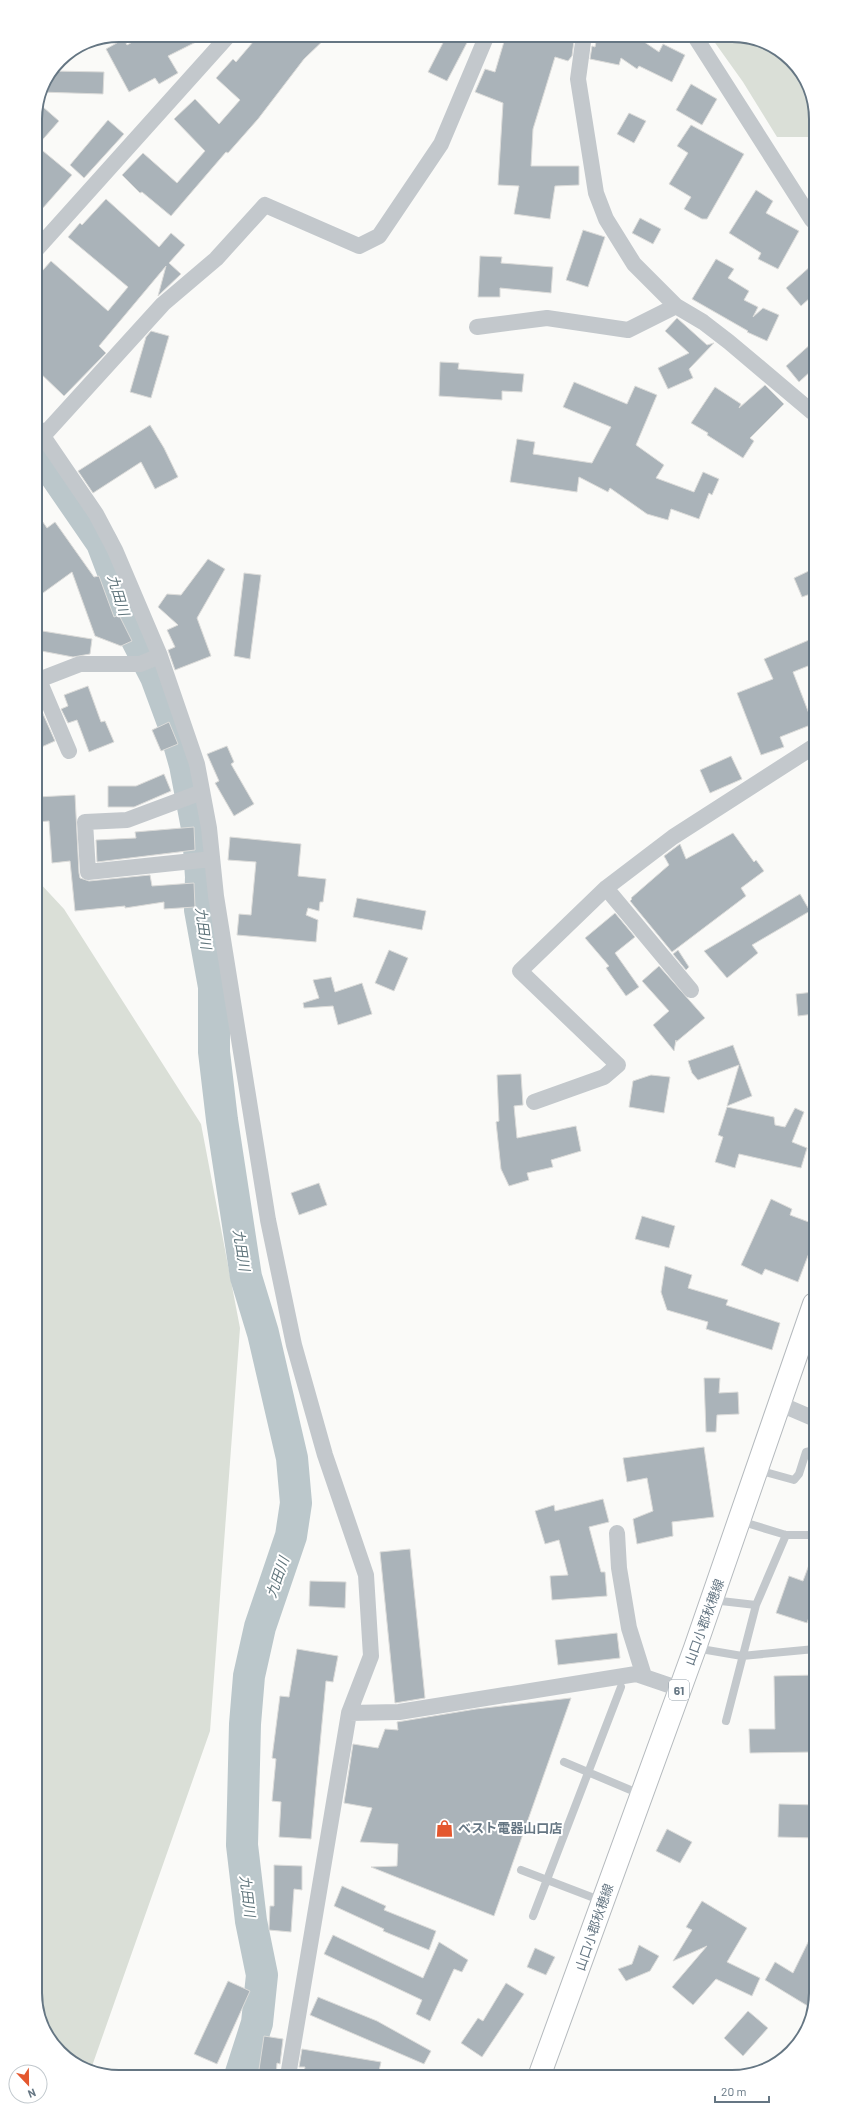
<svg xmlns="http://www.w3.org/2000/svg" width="851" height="2112" font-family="Barlow,'Noto Sans JP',sans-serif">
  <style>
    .green { fill: #dadfd7 }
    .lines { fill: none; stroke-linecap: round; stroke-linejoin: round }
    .river { stroke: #bbc7cb; stroke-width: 32 }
    .building { fill: #aab3b9; stroke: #dcdcda }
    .primary-casing { stroke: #b5babe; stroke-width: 24 }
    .lane { stroke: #c3c8cc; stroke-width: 8 }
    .street { stroke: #c3c8cc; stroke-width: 16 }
    .primary { stroke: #fff; stroke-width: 22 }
    .labels { text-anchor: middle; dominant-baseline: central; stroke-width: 4; stroke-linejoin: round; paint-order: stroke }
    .shield { fill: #fff; stroke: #939fa8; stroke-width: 1 }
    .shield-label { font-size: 12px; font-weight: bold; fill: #657683 }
    .street-label { font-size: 13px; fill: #657683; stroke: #fff }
    .poi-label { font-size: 13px; font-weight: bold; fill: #657683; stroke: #fff; text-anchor: start }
    .water-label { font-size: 14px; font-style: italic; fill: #60757c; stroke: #fff }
    .rim { fill: none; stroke: #657683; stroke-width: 2 }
  </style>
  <rect width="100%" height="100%" fill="#fafaf8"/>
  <!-- green -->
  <path class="green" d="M727,35H738L783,52L812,92V137H777L743,82L713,40Z
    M37,880L64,909L201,1124L240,1328L210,1731L91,2069L68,2060L39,2020Z"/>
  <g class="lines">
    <!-- river -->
    <path class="river" d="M36,447L102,543L113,572L120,607L156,677L173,723L185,765L198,833L201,877L200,910L214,987V1052L222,1120L246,1277L263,1333L292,1458L296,1503L291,1536L260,1627L249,1676L245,1724L242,1845L251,1921L262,1975L257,2023L240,2076"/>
  </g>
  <!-- building -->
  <path class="building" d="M145,35H210L168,56L178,73L159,84L155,78L129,92L106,49L124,39L127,45Z
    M259,35H329L304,59L258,119L228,153L226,152L171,216L142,192L140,193L122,175L143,153L177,183L205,151L174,119L195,99L219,124L240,100L216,78L233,59L236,62Z
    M447,35H471L447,81L428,72Z
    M506,35H556L574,41L572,56L568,61L555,57L533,129L531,166H579V185L555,186L550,219L514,214L519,186L498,185L503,103L475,92L485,69L495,72Z
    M597,35H634L659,52L663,44L685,55L672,82L639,66L637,69L621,58L619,65L590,59L592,46L595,47Z
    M52,71L104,72L103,94L40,92L41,86Z
    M691,84L717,99L702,125L676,110Z
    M43,107L59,121L37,146L72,175L35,217V116Z
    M629,113L646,121L634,143L617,134Z
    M108,120L124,134L84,178L70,165Z
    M691,125L744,154L707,219H702L684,209L691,197L669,184L688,153L677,146Z
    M756,190L773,201L766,213L799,231L778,269L758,259L761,253L729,233Z
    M106,199L159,247L171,233L185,245L169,263L181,274L158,296L166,266L99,346L106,353L64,396L36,369V278L51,261L108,311L128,287L68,237L80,223L82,225Z
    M640,218L661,229L653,244L632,233Z
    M583,230L605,237L588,287L566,280Z
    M480,256L502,257L501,263L553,267L551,293L500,288V297H478Z
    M716,259L734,269L728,278L749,291L744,300L758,307L753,317L763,308L779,315L767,341L747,332L748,331L692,299Z
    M812,265V296L801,306L786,288Z
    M677,318L707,345L714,343L689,369L693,378L668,389L658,368L689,353L665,331Z
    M151,331L169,336L151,398L130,392L146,337Z
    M812,343V370L799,382L786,366Z
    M440,362L459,363L458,369L524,374L522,392L502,391V400L439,396Z
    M574,382L627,404L635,386L657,395L636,445L664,465L656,478L694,492L703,472L719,479L712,495L709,493L699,519L671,509L668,520L647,514L610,488L608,492L579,477L577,492L510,482L517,439L535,442L533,454L592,463L611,427L563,407Z
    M765,385L784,404L750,438L754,441L743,458L707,435L708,433L691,423L715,387L741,404L739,408Z
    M150,425L164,448L178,477L155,489L141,462L93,493L78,471Z
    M36,512L47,528L55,522L94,577L99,576L114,617L119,615L132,641L121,646L95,636L72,572L36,598Z
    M208,559L225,569L197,618L211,656L175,670L168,650L175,647L167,630L178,625L158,607L167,594L181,595Z
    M813,569V593L802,597L794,578Z
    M244,573L261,575L250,659L234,656Z
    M36,630L92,639L90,654L73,657L36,650Z
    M809,640L813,649V664L793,672L813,724L780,737L784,747L761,755L737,693L773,679L764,659Z
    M88,686L101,722L105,721L114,742L89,752L77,720L68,723L61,709L68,706L64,695Z
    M36,698L55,741L37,749L36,719Z
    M169,722L178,744L161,751L152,730Z
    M227,746L234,762L231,764L254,804L234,816L215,783L219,781L207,754Z
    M731,756L742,779L710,793L700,770Z
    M164,774L171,791L134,807H108V786H136Z
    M75,795L79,873L80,878L89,881L150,875L152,886L194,883L195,907L164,909V902L125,908V906L75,911L70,861L52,863L49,821L37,822V797Z
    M194,827L195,850L97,862L96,840L136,838L135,832Z
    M733,833L754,862L756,860L764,871L741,888L746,896L672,952L630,901L632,899L631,898L669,865L664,856L680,844L686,859Z
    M230,837L301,844L298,876L326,879L323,902H320L319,911L308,908L306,915L318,920L316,942L237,935L239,914L251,915L256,862L228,860Z
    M800,894L810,911L752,945L758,953L727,978L704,951Z
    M357,898L426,911L422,930L353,917Z
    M615,913L635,937L615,953L639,987L626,996L606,968L609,966L585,938Z
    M389,950L408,958L394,991L375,983Z
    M678,950L689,967L686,970L673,954Z
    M659,966L705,1018L676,1042V1040L674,1051L653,1025L669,1011L642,981Z
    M331,977L335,992L362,983L372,1014L338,1025L333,1006L304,1008L303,1003L319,998L313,980Z
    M814,992V1014L798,1016L796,994Z
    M733,1045L752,1096L727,1106L739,1065L698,1080L692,1073L688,1061Z
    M521,1074L523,1105L514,1106L517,1138L576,1126L581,1151L551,1160L553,1167L527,1173L529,1180L509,1186L501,1169L496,1122L499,1121L497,1075Z
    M651,1075L670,1077L664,1113L629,1107L633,1081Z
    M727,1107L774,1117L775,1125L785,1127L795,1108L804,1112L792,1142L807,1148L801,1168L739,1154L735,1168L715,1162L723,1137L718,1135Z
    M319,1183L327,1205L299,1215L291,1193Z
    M771,1199L792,1209L790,1215L814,1224V1240L798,1282L765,1269L762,1275L741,1265Z
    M642,1216L675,1226L669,1248L635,1239Z
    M665,1266L692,1275L688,1288L728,1300L726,1305L780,1323L772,1350L706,1329L708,1322L667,1310L661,1292Z
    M704,1378H720L719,1393L738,1392L739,1414L717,1415L716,1432H706Z
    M704,1447L714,1517L672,1522L673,1536L637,1544L633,1519L653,1511L647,1478L627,1482L623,1458Z
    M603,1499L609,1522L589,1527L601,1572H605L607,1596L552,1600L550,1576L568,1575L559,1540L545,1544L535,1511L554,1505L555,1511Z
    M410,1549L425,1698L395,1703L380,1552Z
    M813,1554H815V1600L807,1623L776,1613L789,1576L803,1581Z
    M310,1581L346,1582L345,1608L309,1606Z
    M617,1633L620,1658L558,1665L555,1640Z
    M297,1649L338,1656L333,1682L326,1681L311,1839L279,1837L281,1802L272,1801L276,1759L272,1758L280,1696L289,1697Z
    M815,1675V1752L750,1753L749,1729H775L774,1676Z
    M571,1698L494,1916L371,1867L397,1866L398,1844L360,1842L372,1808L344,1803L353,1744L378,1748L385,1729L398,1730L397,1722L476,1709Z
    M779,1804L816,1805V1838L778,1837Z
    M667,1829L692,1842L680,1863L656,1851Z
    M274,1865L302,1866V1890L294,1889L291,1932L269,1930L270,1906H274Z
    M342,1886L386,1906L384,1910L436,1931L429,1950L383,1931L384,1929L334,1906Z
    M702,1901L747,1928L727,1962L760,1978L752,1996L716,1979L693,2005L672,1987L707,1946L673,1961L692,1930L686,1927Z
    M816,1926V1994L811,2008L765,1980L775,1962L793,1973Z
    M333,1935L423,1978L439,1942L468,1960L462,1972L454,1969L430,2021L416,2014L422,2000L324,1954Z
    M639,1945L659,1956L650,1971L626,1981L618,1969L632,1964Z
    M535,1948L555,1957L546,1975L527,1967Z
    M228,1981L250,1991L217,2064L194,2054Z
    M506,1983L524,1994L482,2057L461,2043L478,2018L483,2021Z
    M318,1997L377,2021L431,2051L424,2064L310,2015Z
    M748,2011L768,2028L743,2056L724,2038Z
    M264,2036L283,2039L280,2064L277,2063L276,2076H258Z
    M302,2049L381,2062L378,2075L303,2076L305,2067H299Z"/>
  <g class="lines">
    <defs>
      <path id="primary" d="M540,2074L695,1648L814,1304"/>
    </defs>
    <!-- primary casing -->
    <use href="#primary" class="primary-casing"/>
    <!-- lane -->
    <path class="lane" d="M758,1470L794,1480L799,1474L806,1452L815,1450
      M740,1521L786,1535H815
      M712,1600L756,1605L786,1535
      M695,1648L742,1656L815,1649
      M726,1721L756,1605
      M564,1762L640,1794
      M521,1870L602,1901
      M533,1916L621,1687"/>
    <!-- street -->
    <path class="street" d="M584,35L578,79L596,193L606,219L634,264L676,306L703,322L729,342L812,412
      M694,35L812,220
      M35,251L229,35
      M477,327L547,318L628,330L676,306
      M36,426L96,514L115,550L160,656L197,764L209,828L216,896L268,1220L294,1345L325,1455L366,1575L371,1656L349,1713L288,2076
      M43,436L163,304L216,259L265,205L359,246L379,236L441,144L487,35
      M39,680L69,751
      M36,681L80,664H140L160,656
      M202,792L127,820L85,822L88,872L212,859
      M606,888L691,990
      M534,1102L604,1077L618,1065L520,971L606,888L673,837L813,747
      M780,1404L815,1419
      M617,1533L619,1568L629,1628L644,1676
      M349,1713L399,1712L636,1674L680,1689"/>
    <!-- primary -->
    <use href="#primary" class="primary"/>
  </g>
  <!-- icons -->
  <defs>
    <symbol id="shop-bare" viewBox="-9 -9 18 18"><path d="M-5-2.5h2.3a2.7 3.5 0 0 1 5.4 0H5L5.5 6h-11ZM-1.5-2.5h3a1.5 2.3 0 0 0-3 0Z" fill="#e4572e" stroke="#fff" stroke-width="2.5" paint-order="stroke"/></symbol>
  </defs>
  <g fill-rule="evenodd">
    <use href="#shop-bare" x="432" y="1816" width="25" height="25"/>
  </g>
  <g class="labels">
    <!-- shield labels -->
    <rect class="shield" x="669" y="1680" width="20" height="20" rx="3"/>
    <g class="shield-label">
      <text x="679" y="1690">61</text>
    </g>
    <!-- street labels -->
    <g class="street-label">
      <text transform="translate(704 1622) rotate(-70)">山口小郡秋穂線</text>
      <text transform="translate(594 1927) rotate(-71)">山口小郡秋穂線</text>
    </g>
    <!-- poi labels -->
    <g class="poi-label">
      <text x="458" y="1828">ベスト電器山口店</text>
    </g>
    <!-- water labels -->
    <g class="water-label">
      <text transform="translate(119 595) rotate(73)">九田川</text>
      <text transform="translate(204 928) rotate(82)">九田川</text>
      <text transform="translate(242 1250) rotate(81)">九田川</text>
      <text transform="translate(277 1577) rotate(-71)">九田川</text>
      <text transform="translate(248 1896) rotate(83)">九田川</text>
    </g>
  </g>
  <!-- crop -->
  <path d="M0 0H851V2112H0ZM119 42H732A77 77 0 0 1 809 119V1993A77 77 0 0 1 732 2070H119A77 77 0 0 1 42 1993V119A77 77 0 0 1 119 42Z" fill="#fff" fill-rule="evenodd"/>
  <path class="rim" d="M119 42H732A77 77 0 0 1 809 119V1993A77 77 0 0 1 732 2070H119A77 77 0 0 1 42 1993V119A77 77 0 0 1 119 42Z"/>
  <!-- north arrow -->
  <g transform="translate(28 2084) rotate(158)"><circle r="19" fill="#ffffff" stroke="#c1c8cd"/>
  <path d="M0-3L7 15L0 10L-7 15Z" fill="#e4572e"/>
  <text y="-6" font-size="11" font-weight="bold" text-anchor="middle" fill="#657683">N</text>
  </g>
  <!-- scale -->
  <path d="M715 2096v6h54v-6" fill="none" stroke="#657683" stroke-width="2"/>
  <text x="721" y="2096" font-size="12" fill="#657683" stroke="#ffffff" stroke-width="3" paint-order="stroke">20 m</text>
</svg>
